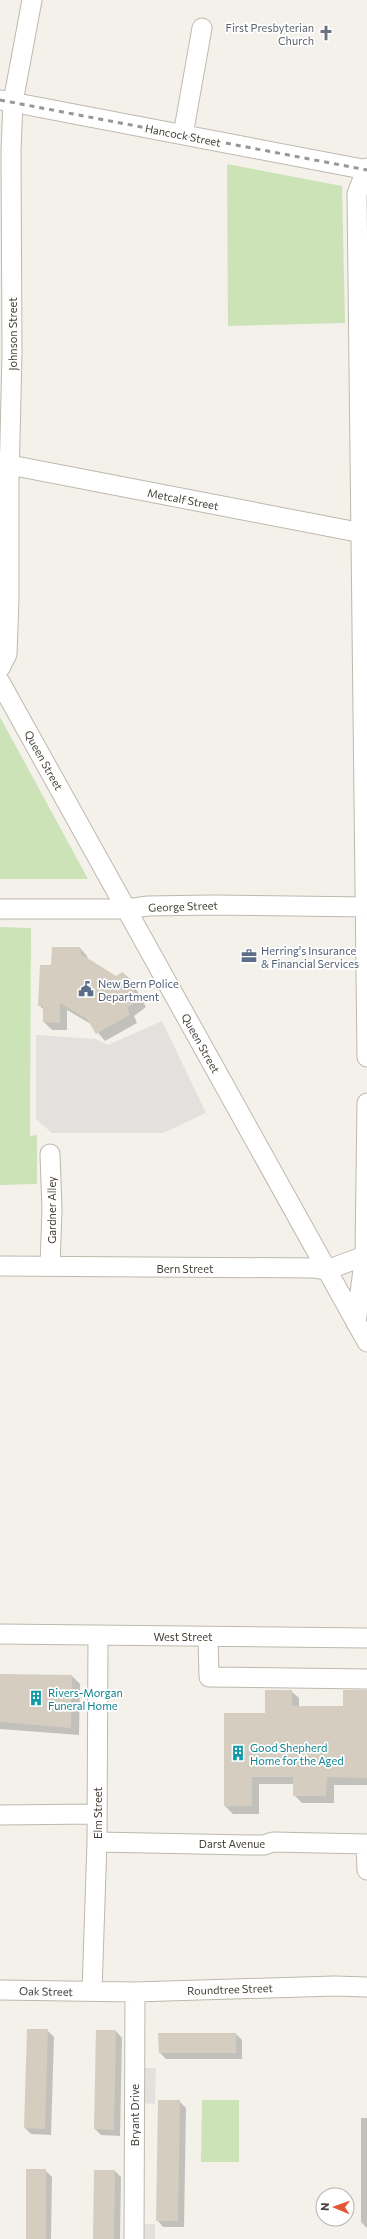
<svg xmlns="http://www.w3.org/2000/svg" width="367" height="2239" font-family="Commissioner,sans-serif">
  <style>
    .green { fill: #cce3b7 }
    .parking { fill: #e2e1de }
    .shadow { fill: #0003 }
    .building { fill: #d4cdc0 }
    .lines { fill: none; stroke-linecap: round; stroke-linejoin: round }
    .minor-casing { stroke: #beb9ad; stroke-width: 21 }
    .minor { stroke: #fff; stroke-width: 19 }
    .rail { stroke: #979797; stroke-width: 3; stroke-dasharray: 5 5; stroke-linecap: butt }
    .labels { text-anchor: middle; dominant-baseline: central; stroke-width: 3.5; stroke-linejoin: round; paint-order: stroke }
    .worship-label { font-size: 11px; fill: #5b616d; stroke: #fff; text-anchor: end }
    .street-label { font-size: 11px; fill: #464239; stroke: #fff }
    .service-label { font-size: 11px; fill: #4e5e75; stroke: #fff; text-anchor: start }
    .culture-label { font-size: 11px; fill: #0d838f; stroke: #fff; text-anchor: start }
  </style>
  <rect width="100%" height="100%" fill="#f3f1ea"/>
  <!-- green -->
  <path class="green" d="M227,164L342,186L345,323L228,326Z
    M0,717L88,879H0Z
    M0,927L31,928L30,1136L37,1135V1184L0,1185Z
    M202,2100H239V2162H201Z"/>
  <!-- parking -->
  <path class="parking" d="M162,1021L206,1113L163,1133H52L36,1119V1035L96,1039L108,1045Z
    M141,2068H156L155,2104L141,2103Z
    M140,2224H155V2239H140Z"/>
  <!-- shadow -->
  <path class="shadow" d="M80,948L87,956L88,960L116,977L123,973L131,980L146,1007L134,1016L137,1023L105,1041L91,1024L67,1010V1030H52L44,1022V1010L39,1005L52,966Z
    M0,1675L72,1676L80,1684L79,1735L0,1729Z
    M291,1691L299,1698V1707H344L367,1691V1785H334V1803H302L294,1795V1784H259V1814H233L225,1806L266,1714Z
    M47,2030L54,2037L51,2135L31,2134L25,2128Z
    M97,2031H116L122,2038L120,2136L101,2135L95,2129Z
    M236,2034L242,2040V2059H166L160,2053Z
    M179,2101L186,2108L184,2227H163L157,2220Z
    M361,2118H367V2228L361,2222Z
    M45,2170L52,2177L51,2239H27Z
    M115,2171L121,2177L120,2239H94Z"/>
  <!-- building -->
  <path class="building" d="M52,947H80L81,954L116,976L123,972L139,999L127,1008L130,1015L96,1034L87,1019L60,1003V1023L43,1022V1006H38L40,965H51Z
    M0,1674L72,1675L71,1728L0,1722Z
    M265,1690H292V1706H343V1690H367V1778L327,1777L326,1796H293V1777H252V1806H224V1713H265Z
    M27,2029H48L45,2129L24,2128Z
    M96,2030H116L114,2130L94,2129Z
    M158,2033H236V2053H159Z
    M158,2100H180L178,2221H156Z
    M26,2169H46V2239H26Z
    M94,2170H115L114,2239H93Z"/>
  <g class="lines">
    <defs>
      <path id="minor" d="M1,100L367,170
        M183,135L202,28
        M367,168L357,194L367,1057
        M0,463L367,534
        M0,668L7,654L9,598V481L12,353L11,151L13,102L32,0
        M0,682L367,1342
        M0,909H127L148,906L211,905L367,907
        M0,1266L314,1268L327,1270L367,1255
        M50,1266L52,1209L50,1154
        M356,1323L365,1255L367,1103
        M0,1634L367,1638
        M208,1637L209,1677L367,1679
        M0,1815L96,1814
        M97,1842L248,1845H264L273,1842L367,1844
        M366,1844L367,1870
        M0,1990L135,1992L335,1986L367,1987
        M92,1991L97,1842L98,1636
        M134,2239L135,1992"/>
    </defs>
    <!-- minor casing -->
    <use href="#minor" class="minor-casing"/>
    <!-- minor -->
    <use href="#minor" class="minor"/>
    <!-- rail -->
    <path class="rail" d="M0,100L367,170"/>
  </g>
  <!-- icons -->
  <defs>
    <symbol id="church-bare" viewBox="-9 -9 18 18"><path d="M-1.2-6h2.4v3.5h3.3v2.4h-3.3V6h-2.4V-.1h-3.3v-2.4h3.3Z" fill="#6b7280" stroke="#fff" stroke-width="2.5" paint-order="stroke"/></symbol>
    <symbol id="office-bare" viewBox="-9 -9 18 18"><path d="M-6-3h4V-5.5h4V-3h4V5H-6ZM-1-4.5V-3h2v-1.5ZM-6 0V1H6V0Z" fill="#5c6f8a" stroke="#fff" stroke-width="2.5" paint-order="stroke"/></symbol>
    <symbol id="civic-bare" viewBox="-9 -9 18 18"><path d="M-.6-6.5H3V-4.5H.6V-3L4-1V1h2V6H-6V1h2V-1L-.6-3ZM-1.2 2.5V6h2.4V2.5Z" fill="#5c6f8a" stroke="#fff" stroke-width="2.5" paint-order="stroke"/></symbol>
    <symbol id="building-bare" viewBox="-9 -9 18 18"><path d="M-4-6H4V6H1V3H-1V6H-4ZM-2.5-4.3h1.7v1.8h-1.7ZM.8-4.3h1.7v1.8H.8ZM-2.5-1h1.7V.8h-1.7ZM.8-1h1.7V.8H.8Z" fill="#0f9aa8" stroke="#fff" stroke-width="2.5" paint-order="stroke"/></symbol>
  </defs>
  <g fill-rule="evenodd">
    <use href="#church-bare" x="315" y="22" width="22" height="22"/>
    <use href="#office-bare" x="238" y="945" width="22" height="22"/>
    <use href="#civic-bare" x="75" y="978" width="22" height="22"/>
    <use href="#building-bare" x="25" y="1687" width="22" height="22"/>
    <use href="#building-bare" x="227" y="1742" width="22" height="22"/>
  </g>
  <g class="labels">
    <!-- worship labels -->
    <g class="worship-label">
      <text x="314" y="27">First Presbyterian<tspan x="314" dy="13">Church</tspan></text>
    </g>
    <!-- street labels -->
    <g class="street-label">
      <text transform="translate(183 135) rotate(11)">Hancock Street</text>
      <text transform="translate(12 334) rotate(-90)">Johnson Street</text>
      <text transform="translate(183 499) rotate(11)">Metcalf Street</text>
      <text transform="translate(44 760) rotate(61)">Queen Street</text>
      <text transform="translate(183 906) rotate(-2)">George Street</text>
      <text transform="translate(201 1043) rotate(61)">Queen Street</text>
      <text transform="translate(51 1210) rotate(-90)">Gardner Alley</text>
      <text x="185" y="1268">Bern Street</text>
      <text x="183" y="1636">West Street</text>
      <text transform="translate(97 1813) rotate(-90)">Elm Street</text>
      <text x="232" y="1843">Darst Avenue</text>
      <text transform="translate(230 1989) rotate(-2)">Roundtree Street</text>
      <text transform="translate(46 1991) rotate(1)">Oak Street</text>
      <text transform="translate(134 2115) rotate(-90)">Bryant Drive</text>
    </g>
    <!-- service labels -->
    <g class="service-label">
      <text x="261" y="950">Herring's Insurance<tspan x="261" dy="13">&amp; Financial Services</tspan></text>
      <text x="98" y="983">New Bern Police<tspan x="98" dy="13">Department</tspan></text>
    </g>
    <!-- culture labels -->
    <g class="culture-label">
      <text x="48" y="1692">Rivers-Morgan<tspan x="48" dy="13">Funeral Home</tspan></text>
      <text x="250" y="1747">Good Shepherd<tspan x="250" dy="13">Home for the Aged</tspan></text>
    </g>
  </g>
  <!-- north arrow -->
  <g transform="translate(335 2207) rotate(272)"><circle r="19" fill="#ffffff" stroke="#b5b3b0"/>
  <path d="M0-3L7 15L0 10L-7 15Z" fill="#e45630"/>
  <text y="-6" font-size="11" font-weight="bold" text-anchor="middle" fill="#464239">N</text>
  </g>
</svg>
